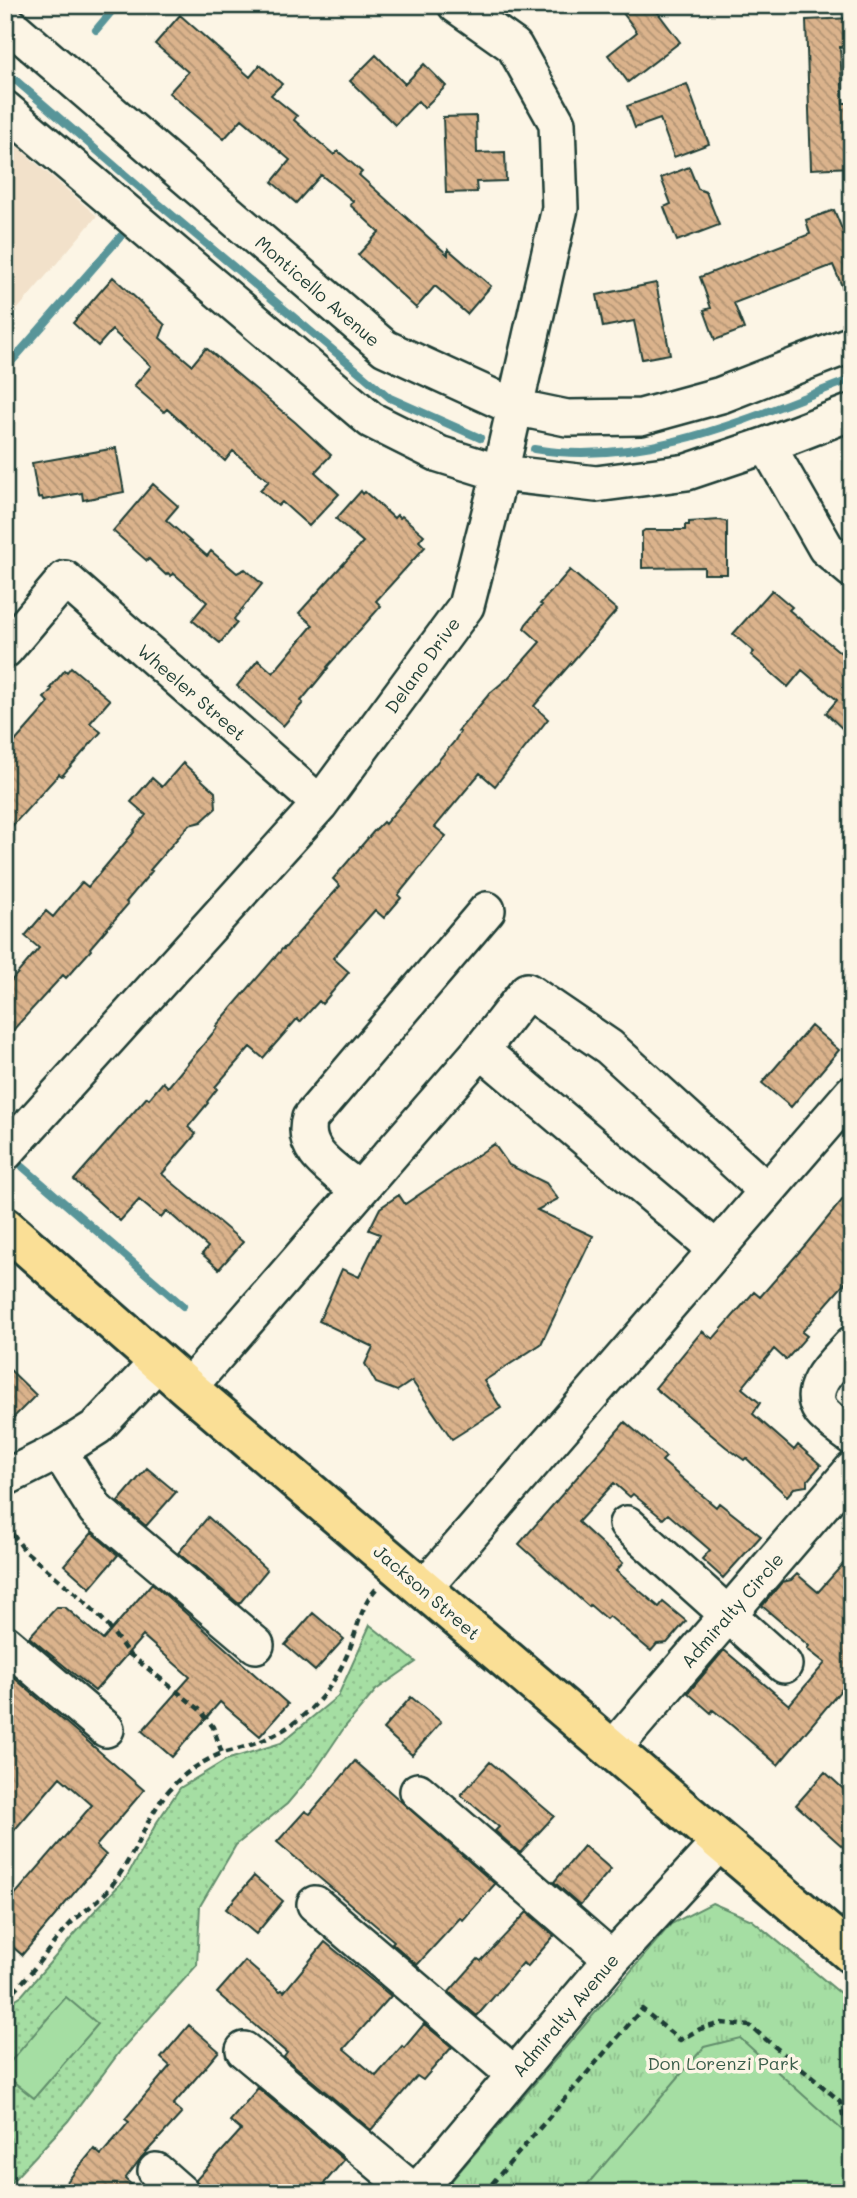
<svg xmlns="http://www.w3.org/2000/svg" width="857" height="2198" font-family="Mali,sans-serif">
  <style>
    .built { fill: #f2e1ca }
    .grass { fill: url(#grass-dots); stroke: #628e6c; stroke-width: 2 }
    .park { fill: url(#park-tufts); stroke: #628e6c; stroke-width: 2 }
    .pitch { fill: #a5dea3; stroke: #628e6c; stroke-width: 2 }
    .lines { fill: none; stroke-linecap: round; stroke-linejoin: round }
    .stream { stroke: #599599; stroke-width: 8 }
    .building { fill: url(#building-back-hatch); stroke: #1f3d34; stroke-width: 2 }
    .minor-casing { stroke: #1f3d34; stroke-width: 40 }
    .major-casing { stroke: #1f3d34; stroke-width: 44 }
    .path { stroke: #1f3d34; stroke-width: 4.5; stroke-dasharray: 7 5; stroke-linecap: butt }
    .minor { stroke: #fcf5e5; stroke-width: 35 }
    .major { stroke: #fadf96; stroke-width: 38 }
    .labels { text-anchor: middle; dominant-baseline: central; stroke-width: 7; stroke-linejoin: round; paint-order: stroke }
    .street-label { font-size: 18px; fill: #1f3d34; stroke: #fcf5e5 }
    .park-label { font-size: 18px; fill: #3a5d4a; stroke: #fcf5e5 }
  </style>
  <defs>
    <pattern id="grass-dots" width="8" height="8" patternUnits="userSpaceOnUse" patternTransform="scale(1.75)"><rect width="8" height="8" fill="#a5dea3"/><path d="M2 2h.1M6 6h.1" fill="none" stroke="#8ebf8d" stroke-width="1.8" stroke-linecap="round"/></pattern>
    <pattern id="park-tufts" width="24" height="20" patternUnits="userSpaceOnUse" patternTransform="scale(1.75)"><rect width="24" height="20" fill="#a5dea3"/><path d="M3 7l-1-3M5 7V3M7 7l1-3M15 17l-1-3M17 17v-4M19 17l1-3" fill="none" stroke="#8ebf8d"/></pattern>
    <pattern id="building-back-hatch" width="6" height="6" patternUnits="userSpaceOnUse" patternTransform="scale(1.75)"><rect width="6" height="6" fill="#dbb38c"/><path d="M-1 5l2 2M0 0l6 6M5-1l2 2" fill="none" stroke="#b19373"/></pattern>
  </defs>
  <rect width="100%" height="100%" fill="#fcf5e5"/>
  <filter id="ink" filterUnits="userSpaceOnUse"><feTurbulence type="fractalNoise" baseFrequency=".0143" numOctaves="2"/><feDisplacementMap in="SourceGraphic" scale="14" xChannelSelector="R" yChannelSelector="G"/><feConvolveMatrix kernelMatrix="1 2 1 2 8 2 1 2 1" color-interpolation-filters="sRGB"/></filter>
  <g filter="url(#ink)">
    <!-- built -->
    <path class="built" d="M5,136L97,216L5,324Z"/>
    <!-- grass -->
    <path class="grass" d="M370,1625L416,1662L376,1690L344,1728L315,1771L287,1804L236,1845L200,1906L197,1965L121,2050L68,2121L5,2189V2006L22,1995L92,1914L126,1878L157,1822L180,1788L226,1760L281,1743L338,1696Z"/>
    <!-- park -->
    <path class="park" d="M712,1903L752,1920L852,2003V2193H441L671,1924Z"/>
    <!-- pitch -->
    <path class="pitch" d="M66,1997L98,2024L34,2098L5,2075V2068Z
      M740,2038L852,2139V2193H580L704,2047Z"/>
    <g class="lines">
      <!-- stream -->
      <path class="stream" d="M96,30L117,5
        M5,71L153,199L390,398L480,438
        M5,369L121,236
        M534,449C644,468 751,417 852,379
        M23,1167L183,1306"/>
    </g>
    <!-- building -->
    <path class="building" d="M617,5H652L680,42L628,82L608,55L637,32Z
      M180,15L250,77L260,65L282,84L271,95L297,116L294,120L334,155L338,151L362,172L359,175L448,255V249L491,286L467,314L435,286L416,308L358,255L379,232L350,205L353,201L321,175L296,203L272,182L290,160L242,119L224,139L169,93L188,72L155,44Z
      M852,18V47H840L843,103H852V167L811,169L806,20Z
      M376,55L405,84L424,64L446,86L424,108L418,101L395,125L350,81Z
      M687,84L709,144L674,157L660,119L635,128L627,106Z
      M476,116L477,153L505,152L506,181L476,182L477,192L446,193L443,117Z
      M689,167L698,189L706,192L719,225L677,241L664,207L671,204L661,178Z
      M834,210L852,253V310L833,265L734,303L744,329L715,340L704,310L711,308L700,277L810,234L806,220Z
      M113,277L165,325L160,338L192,365L206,348L295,422L331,455L315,472L339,494L309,526L282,502L278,506L260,490L269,481L233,451L225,461L167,409L164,412L134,386L151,366L112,330L98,346L73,323Z
      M656,283L670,354L642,359L634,321L603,327L597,295Z
      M116,448L124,492L83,500L82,493L43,500L42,497L38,498L32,463Z
      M153,484L178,506L166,520L207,556L211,551L237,573L245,569L262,584L234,619L237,623L220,643L192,620L207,602L173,573L171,576L168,573L166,575L149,559L147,561L113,531Z
      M361,491L363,494L365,492L394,518L397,515L400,518L402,516L424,535L419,541L425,547L376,601L381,606L327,667L328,668L301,701L303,703L283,726L237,686L258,660L273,673L313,625L299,613L363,542L336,519Z
      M720,520L727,522V574H704V567L642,568V532L645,530H685V525H689V522Z
      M570,570L617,610L534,706L548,719L495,786L480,773L435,827L446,836L398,895L401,898L384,918L375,910L333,958L349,972L322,1004L319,1001L300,1022L297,1019L263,1058L250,1047L215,1087L217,1089L207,1102L208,1103L188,1127L196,1134L162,1174L243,1242L219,1269L202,1254L208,1247L167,1211L161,1218L139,1200L120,1221L74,1180L147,1097L149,1099L163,1082L168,1087L218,1027L216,1026L283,948L284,949L340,886L333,879L374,831L383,822L385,824L454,742L460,732L458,731L490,693L508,678L540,642L524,628L526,624L542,605L540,604Z
      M772,590L792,607L789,610L852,662V738L826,713L837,700L802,670L788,687L751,655L754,652L733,634Z
      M71,667L110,700L90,723L101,732L62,776L59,774L5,834V753L49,703L44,698L52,689L50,688L65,670L67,672Z
      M183,763L215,792L216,808L201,822L189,825L150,870L152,871L126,902L128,904L90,948L91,950L66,978L63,975L5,1039V988L39,948L25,936L46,911L53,917L82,882L88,887L135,831L134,830L146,815L131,802L152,778L162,787Z
      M811,1026L839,1050L791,1107L762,1083Z
      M494,1144L509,1165L546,1183L558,1199L537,1210L593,1236L541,1344L484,1381L501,1408L452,1439L412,1381L397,1391L376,1383L365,1364L373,1347L319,1321L342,1269L359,1277L380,1234L369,1230L380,1208L399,1195L405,1204Z
      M852,1188V1275L802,1332L807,1336L786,1360L774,1349L742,1388L760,1403L753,1414L794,1450L798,1445L821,1465L807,1481V1486L794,1488L787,1496L746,1458L744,1460L726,1447L655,1388L702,1331L713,1339L754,1292L760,1297L807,1243Z
      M5,1365L36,1395L5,1426Z
      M625,1422L666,1457L662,1461L716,1507L719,1503L761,1536L723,1578L702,1559L710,1550L668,1514L663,1519L633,1494L630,1497L614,1483L578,1522L623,1563L616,1571L659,1607L663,1602L686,1621L667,1643L657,1644L651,1651L609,1616L606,1619L590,1605L589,1607L519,1544Z
      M147,1468L176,1492L146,1526L118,1502Z
      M208,1517L267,1570L239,1604L178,1553Z
      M92,1533L118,1555L90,1588L64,1565Z
      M852,1554V1677L778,1765L729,1723L713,1710L711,1713L688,1693L724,1650L789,1705L825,1663L807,1649L809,1646L762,1606L782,1582L791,1580L797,1574L818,1592Z
      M152,1583L288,1704L260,1736L220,1702L172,1757L142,1731L190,1677L143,1636L95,1691L29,1637L57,1607H65L103,1640Z
      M313,1613L344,1639L315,1671L285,1645Z
      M5,1670L144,1790L96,1846L106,1855L22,1955L5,1940V1906L92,1805L60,1777L5,1841Z
      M411,1697L441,1722L412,1755L383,1729Z
      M355,1761L495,1884L463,1920L460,1918L417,1965L392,1943L394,1941L277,1842L305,1811L310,1814Z
      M490,1762L554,1816L520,1853L495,1831L499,1827L461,1795Z
      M825,1772L852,1797V1855L796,1805Z
      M584,1846L611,1869L580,1905L554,1882Z
      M254,1876L283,1901L256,1934L226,1909Z
      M527,1912L554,1936L527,1967L523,1963L477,2016L449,1992L478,1959L481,1961Z
      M325,1942L391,1996L344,2049L376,2076L402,2046L404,2048L424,2024L452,2047L423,2080L417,2076L371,2130L284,2057L287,2053L217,1993L245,1961L280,1991L282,1990L284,1992Z
      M189,2025L219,2051L173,2105L182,2113L141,2158L125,2179L141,2193H76L65,2184L94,2149L101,2155L129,2122L125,2119L170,2066L161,2058Z
      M258,2088L344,2160L316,2193H201L196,2180L241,2130L230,2121Z"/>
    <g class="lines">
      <defs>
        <path id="minor" d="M5,21L385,348L514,407L567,418L641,417L721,395L852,344
          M5,109L371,420L439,454L500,473L596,484L687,472L767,445L852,412
          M767,445L826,548L852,570
          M5,650L65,579L320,804
          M481,1050L527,991L609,1047L767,1191
          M5,1153L320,804L466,606L500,473L560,208L557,123L514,46L456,5
          M359,1190C337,1171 299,1152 310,1118L487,910
          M852,1344C838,1360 804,1387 821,1411C828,1420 842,1429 852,1437
          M188,1388L481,1050L716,1249
          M59,1451L96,1510L256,1645
          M5,1478L59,1451L97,1427L158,1362
          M627,1524L784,1665
          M423,1589L852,1093
          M5,1643L106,1729
          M612,1750L852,1470
          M418,1791L612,1959
          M315,1904L515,2075
          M244,2050L415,2193
          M156,2171L181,2193
          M416,2193L612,1959L720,1842"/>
        <path id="major" d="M5,1227L188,1388L852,1954"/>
      </defs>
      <!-- minor casing -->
      <use href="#minor" class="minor-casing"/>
      <!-- major casing -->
      <use href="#major" class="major-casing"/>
      <!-- path -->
      <path class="path" d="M5,1524L25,1551L81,1598L105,1622L128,1653L199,1709L213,1727L222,1753C285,1739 326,1708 350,1648C358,1627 361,1606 376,1589
        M5,1999C32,1976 49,1946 72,1922C84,1911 98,1902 108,1890C153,1835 145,1786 222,1753
        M484,2193L642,2009L680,2040L700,2029L722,2023L750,2026L840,2101L843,2115L852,2123"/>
      <!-- minor -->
      <use href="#minor" class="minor"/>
      <!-- major -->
      <use href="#major" class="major"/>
    </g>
  </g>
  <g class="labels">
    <!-- street labels -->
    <g class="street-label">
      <text transform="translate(318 291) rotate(41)">Monticello Avenue</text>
      <text transform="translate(422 665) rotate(-54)">Delano Drive</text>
      <text transform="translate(192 692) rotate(41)">Wheeler Street</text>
      <text transform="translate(427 1592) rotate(41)">Jackson Street</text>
      <text transform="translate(732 1610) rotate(-49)">Admiralty Circle</text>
      <text transform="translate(565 2015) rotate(-50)">Admiralty Avenue</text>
    </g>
    <!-- park labels -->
    <g class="park-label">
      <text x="723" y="2063">Don Lorenzi Park</text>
    </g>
  </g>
  <!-- margin -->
  <rect width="857" height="2198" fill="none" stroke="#fcf5e5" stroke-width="28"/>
  <rect x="14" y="14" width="829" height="2170" fill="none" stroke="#1f3d34" stroke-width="2.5" filter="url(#ink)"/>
</svg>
